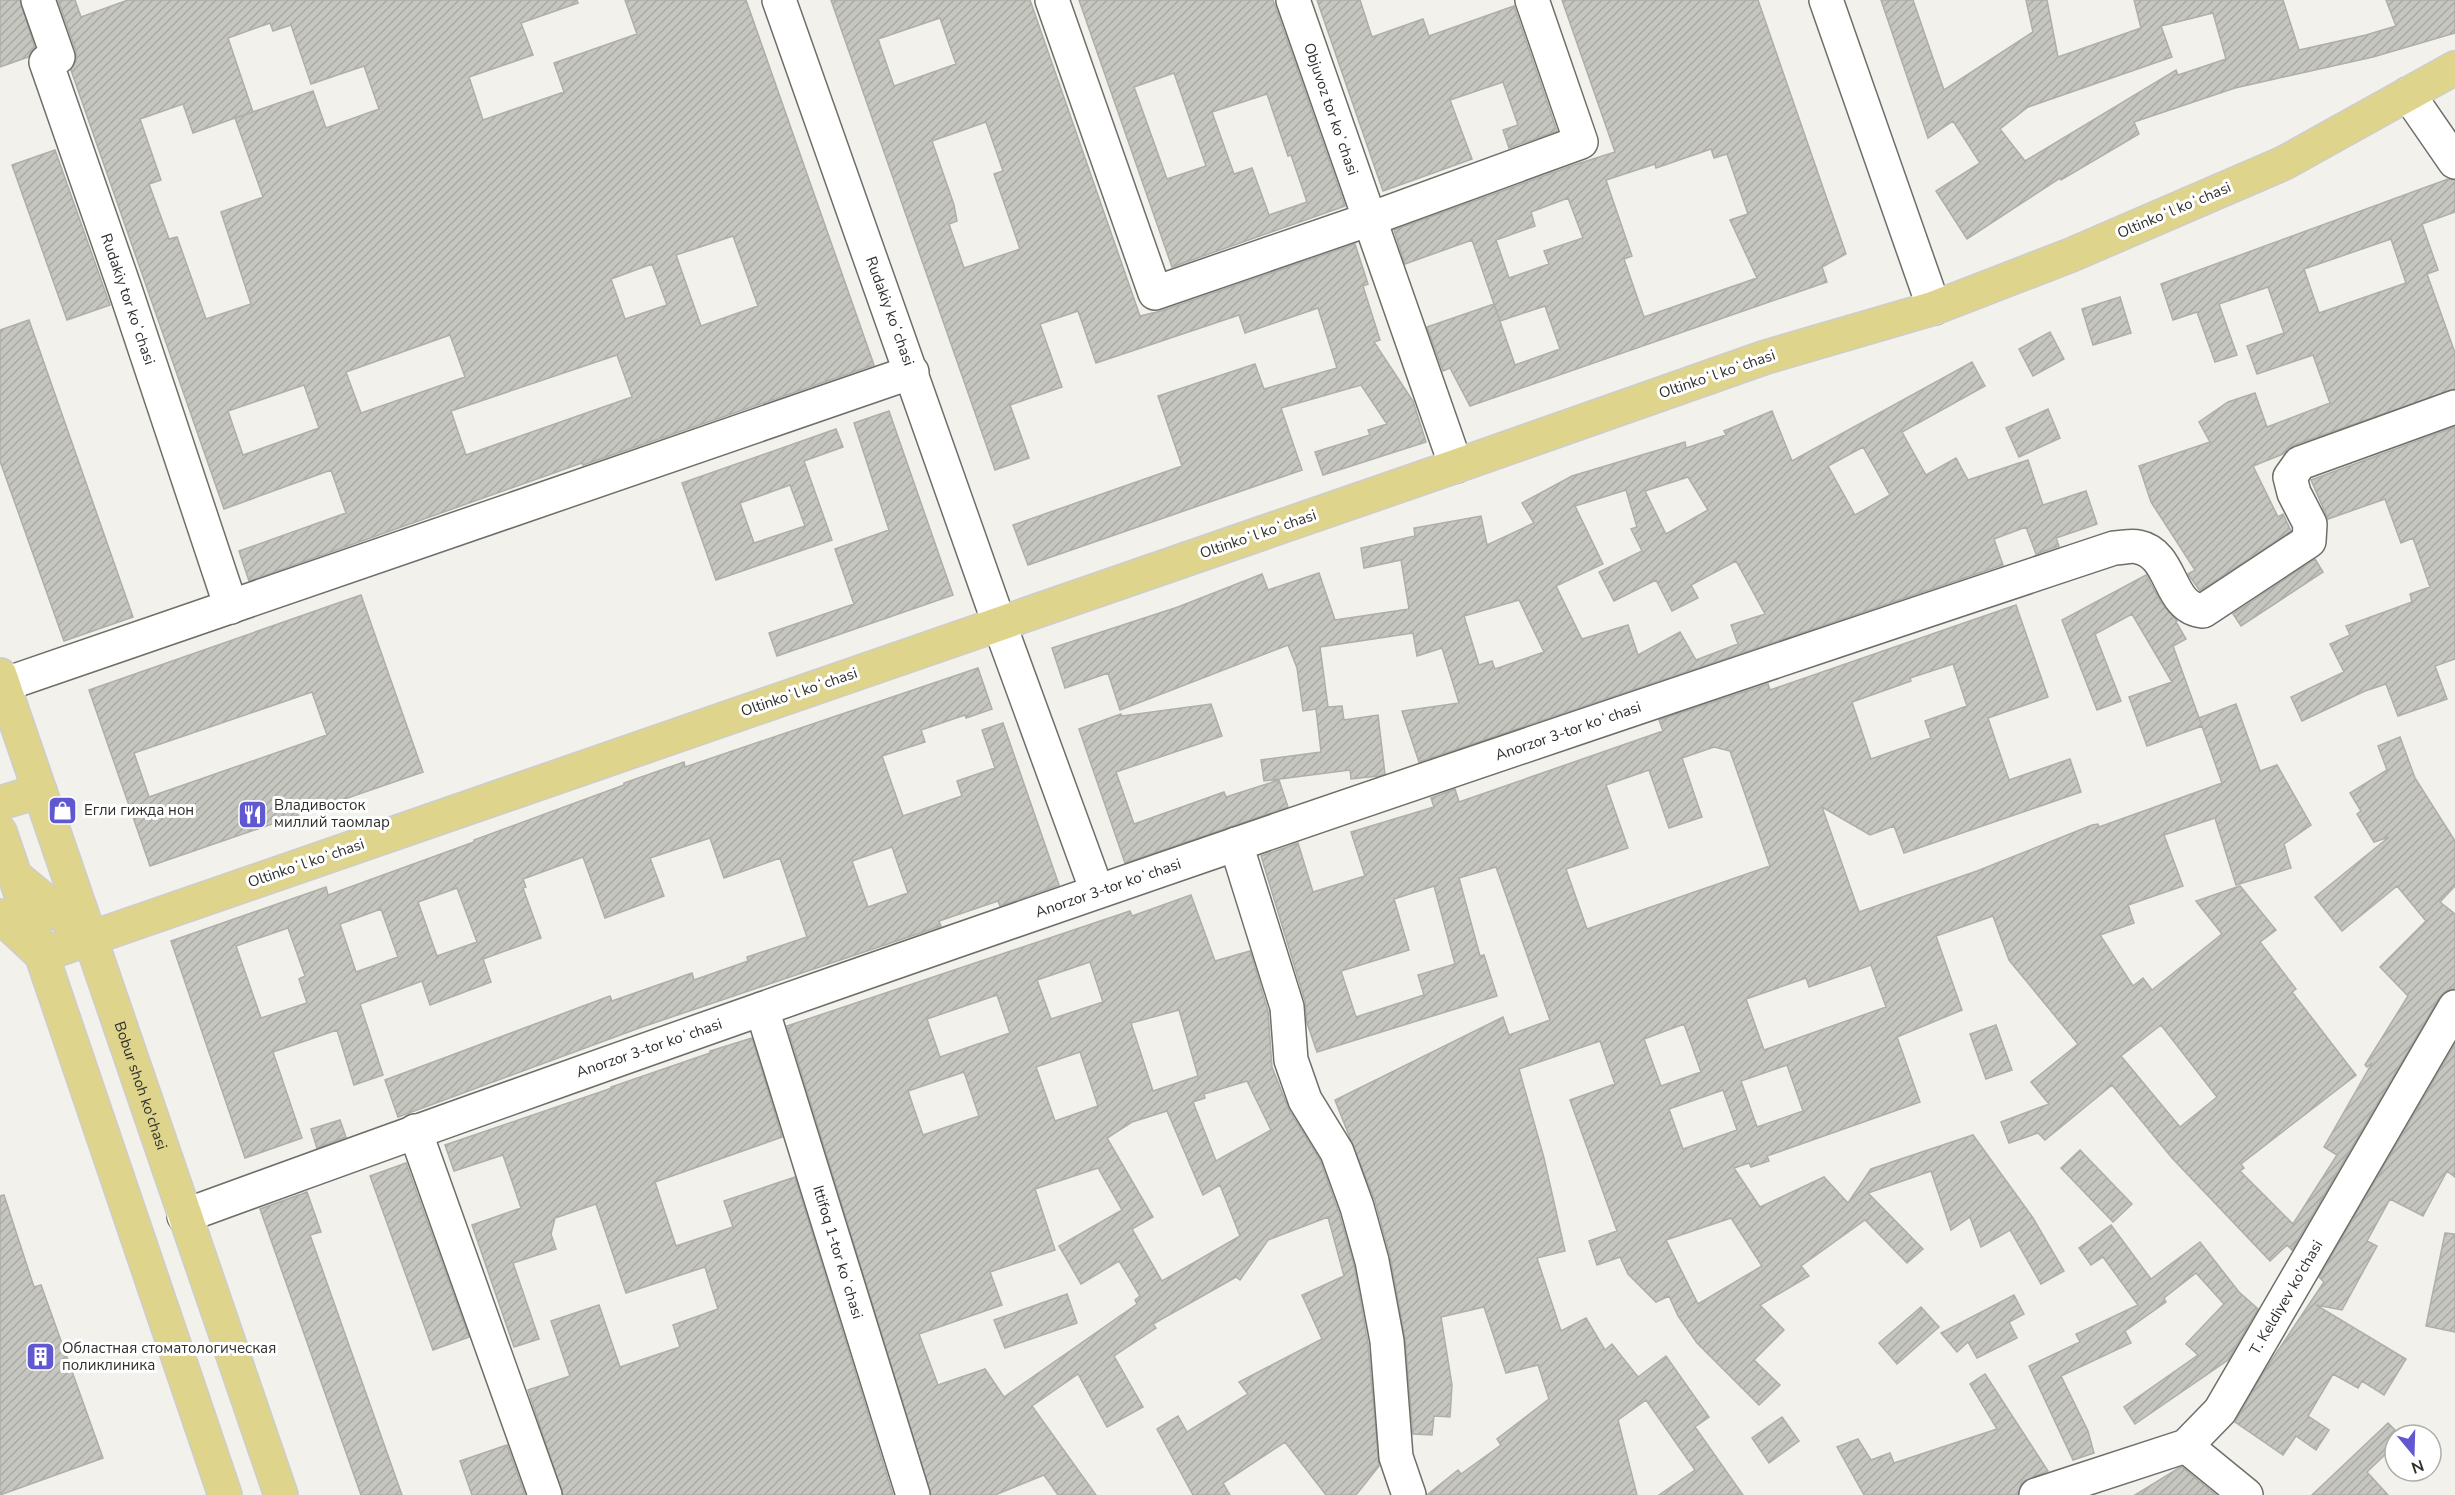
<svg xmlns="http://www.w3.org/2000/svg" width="2455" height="1495" font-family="'Nunito Sans',sans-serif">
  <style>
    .building { fill: url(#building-hatch); stroke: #afaea8; stroke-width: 1.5; fill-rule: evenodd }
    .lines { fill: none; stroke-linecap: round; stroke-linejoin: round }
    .minor-casing { stroke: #6f6e69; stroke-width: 36 }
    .major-casing { stroke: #cdcdcd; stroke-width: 36 }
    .minor { stroke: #fff; stroke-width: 33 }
    .major { stroke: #dfd48b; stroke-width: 33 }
    .labels { text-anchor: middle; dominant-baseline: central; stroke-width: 6; stroke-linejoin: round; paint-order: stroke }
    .street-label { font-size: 15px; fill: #30302e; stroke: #fff }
    .poi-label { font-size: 15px; fill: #30302e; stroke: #fff; text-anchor: start }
  </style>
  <defs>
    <pattern id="building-hatch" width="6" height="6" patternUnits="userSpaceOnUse" patternTransform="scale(1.5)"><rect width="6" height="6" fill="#c6c6c0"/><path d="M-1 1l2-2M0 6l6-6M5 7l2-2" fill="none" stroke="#aaaaa5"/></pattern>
  </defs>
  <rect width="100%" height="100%" fill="#f2f1eb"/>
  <!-- building -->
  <path class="building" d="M0,0H20L35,48L28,57L0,67Z
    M58,0H75L81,17L128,0H577L578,3L521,23L533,55L469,77L483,120L564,92L554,63L637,34L625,0H746L874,365L583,465L582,463L249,581L239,551L346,513L331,470L224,509L71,70L76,61V51ZM270,23L273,31L291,25L311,84L364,66L379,109L326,128L313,91L235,118L253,112L228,38ZM183,104L193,133L235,118L263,197L221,212L251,304L206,319L177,237L169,239L149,184L161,180L140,119ZM733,236L758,306L701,326L676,255ZM652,264L667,305L625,319L611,279ZM450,335L465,377L361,413L346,372ZM617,355L632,397L466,455L451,411ZM304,385L319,428L243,455L228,411Z
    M831,0H1030L1140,316L1161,311L1355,244L1368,284L1363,286L1380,340L1374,342L1413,401L1426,442L1323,475L1315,452L1370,435L1368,430L1387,424L1361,385L1281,408L1302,470L1028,565L1013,525L1182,466L1158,396L1255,364L1264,389L1337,368L1318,308L1245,333L1239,315L1096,363L1078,311L1040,324L1062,387L1010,405L1029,458L995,470ZM940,18L956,64L894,86L878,39ZM986,122L1003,171L994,174L1020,249L964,268L949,224L957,221L954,205L932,141Z
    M1079,0H1273L1345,206L1172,267ZM1174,73L1206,166L1167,179L1134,87ZM1267,94L1288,156L1291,155L1307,202L1269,215L1252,168L1234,174L1212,112Z
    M1317,0H1360L1372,37L1423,19L1429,36L1514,6L1557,131L1509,148L1503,130L1518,125L1503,82L1450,100L1472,159L1383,191Z
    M1562,0H1758L1846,254L1822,267L1827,282L1470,406L1450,368L1443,371L1427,327L1494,304L1472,240L1405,264L1394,230L1574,165L1615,152ZM1711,149L1714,158L1727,154L1748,214L1730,220L1757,278L1644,317L1624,259L1632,256L1606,180L1655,164L1656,168ZM1568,198L1583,238L1544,251L1549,264L1509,278L1496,240L1535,226L1531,212ZM1494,304L1500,321L1545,306L1560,349L1515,365Z
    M1881,0H1913L1944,90L2033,32L2026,0H2047L2058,57L2141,28L2134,0H2283L2299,50L2366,35L2396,26L2386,0H2455V33L2373,57L2235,88L2134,122L2139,134L2061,180L2060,178L1967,239L1936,191L1980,163L1953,121L1928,138ZM2213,13L2226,59L2178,75L2176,70L2025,161L2000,129L2028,107L2172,57L2161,26Z
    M55,150L110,305L67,320L12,165Z
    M2448,179L2455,180V212L2422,224L2438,270L2427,274L2455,353V389L2294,445L2283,454L2253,466L2278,517L2283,514L2291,531L2200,591L2188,574L2195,570L2151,502L2139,466L2210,442L2199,422L2228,402L2255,393L2267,427L2330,403L2313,355L2257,374L2247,346L2284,333L2268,287L2219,304L2237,355L2215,362L2197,312L2173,320L2161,284ZM2391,239L2406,283L2319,313L2304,269Z
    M2120,297L2131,333L2093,345L2082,309Z
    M29,320L133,617L64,641L0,461V330Z
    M2050,332L2064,359L2033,376L2019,349Z
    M1972,362L1985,386L1902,432L1926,475L1956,458L1968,480L2028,460L2043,505L2086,491L2097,524L2056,538L2059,546L2036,554L2026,527L1994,539L2003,565L1419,762L1402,711L1459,703L1442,648L1417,656L1413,633L1320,647L1328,707L1342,706L1344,720L1378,715L1385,774L1379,776L1351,779L1350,770L1264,781L1261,760L1321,752L1316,709L1303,711L1297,668L1288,645L1120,710L1108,673L1065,688L1052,648L1178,607L1262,574L1268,590L1319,573L1335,620L1409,609L1401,560L1364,568L1361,548L1415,536L1414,528L1481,516L1487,545L1534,523L1522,503L1572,476L1685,442L1686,448L1726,435L1724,431L1772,411L1792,461ZM1863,447L1890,495L1855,515L1828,466ZM1688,477L1708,510L1666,534L1645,491ZM1626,490L1637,527L1631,529L1642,551L1599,572L1614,601L1656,580L1672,611L1698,598L1691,585L1736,561L1765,614L1731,625L1738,644L1696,660L1680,632L1638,655L1628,625L1582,639L1556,586L1603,564L1575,506ZM1519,600L1544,652L1495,669L1492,661L1479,665L1464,616Z
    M2048,409L2060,438L2019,457L2006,428Z
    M889,411L953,595L777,656L769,633L854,604L835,549L889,530L854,423Z
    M2455,427V659L2435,666L2447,699L2398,716L2386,684L2365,691L2302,721L2291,697L2344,672L2330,644L2350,635L2346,626L2412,602L2410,594L2430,587L2413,538L2401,543L2385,499L2328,519L2311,480Z
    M836,429L843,447L804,461L832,540L716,580L682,483ZM790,485L805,526L754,543L740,503Z
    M2315,559L2323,572L2241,626L2233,614Z
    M2146,575L2161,602L2177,621L2176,622L2186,639L2173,646L2202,726L2147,746L2129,697L2172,682L2132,614L2095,634L2121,701L2097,710L2062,620Z
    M361,595L423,772L150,866L89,690ZM312,692L327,735L149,797L134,753Z
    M2016,605L2048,697L1988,718L1996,742L2009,780L2070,759L2081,792L1904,853L1894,826L1870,835L1822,807L1859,912L1977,871L2092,825L2098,824L2099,827L2222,783L2199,718L2236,704L2260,771L2277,765L2311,825L2284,844L2291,868L2236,885L2215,818L2164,835L2183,886L2128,905L2134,923L2100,935L2133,986L2143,978L2152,990L2222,934L2196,901L2240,886L2276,930L2260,942L2296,989L2292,992L2356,1075L2241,1164L2244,1168L2240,1171L2293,1224L2337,1155L2324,1147L2372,1063L2367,1067L2365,1065L2408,996L2380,967L2426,921L2397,886L2342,931L2315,897L2389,837L2374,842L2357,814L2361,811L2350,793L2387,770L2378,746L2400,737L2415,778L2455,841V886L2440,902L2455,914V988L2446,991L2439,998L2292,1250L2287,1245L2270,1261L2172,1158L2112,1085L2045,1140L2038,1133L2009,1143L2001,1122L2049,1104L2031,1082L2078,1044L2009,960L1993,916L1936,936L1962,1010L1897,1037L1920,1102L1767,1156L1769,1161L1751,1167L1749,1163L1734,1168L1760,1207L1824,1177L1848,1203L1871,1169L1973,1135L2033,1218L2064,1271L2041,1284L2010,1230L1981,1247L1970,1217L1951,1230L1931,1171L1868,1193L1923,1249L1907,1263L1865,1220L1801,1266L1809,1276L1760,1305L1784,1330L1754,1360L1780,1385L1759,1405L1697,1343L1678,1316L1669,1296L1656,1302L1628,1274L1620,1257L1597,1265L1589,1241L1617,1231L1570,1100L1615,1084L1600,1041L1519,1069L1544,1158L1565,1251L1537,1258L1561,1331L1586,1318L1605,1350L1612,1344L1638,1377L1666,1356L1709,1417L1695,1427L1743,1495H1659L1695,1470L1646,1400L1618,1420L1637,1495H1427L1458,1470L1461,1474L1501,1445L1497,1439L1549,1399L1538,1365L1506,1373L1484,1307L1441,1317L1452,1385L1450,1417L1434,1416L1432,1435L1413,1434L1405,1338L1390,1256L1375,1201L1335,1100L1503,1017L1509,1035L1550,1020L1496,867L1459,878L1480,956L1484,955L1497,996L1317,1052L1307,1023L1305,1001L1261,856L1298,843L1313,892L1365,876L1351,832L1434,807L1431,798L1455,789L1459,802L1663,731L1659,720L1768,684L1770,690ZM1953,664L1967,706L1925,721L1931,738L1871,759L1852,702L1911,681L1910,678ZM1714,747L1730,751L1770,866L1587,929L1566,869L1628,848L1606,785L1649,770L1669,828L1702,817L1682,758ZM1434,886L1455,964L1418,975L1424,995L1356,1017L1341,971L1409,950L1394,899ZM1871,965L1886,1007L1764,1050L1746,999L1806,978L1809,987ZM1684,1024L1701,1072L1661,1086L1644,1039ZM2161,1025L2217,1097L2180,1127L2121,1056ZM1787,1065L1803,1111L1757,1127L1741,1081ZM1723,1090L1737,1130L1683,1149L1669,1109ZM1731,1218L1762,1266L1698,1304L1666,1240Z
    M978,668L992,709L966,718L965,715L921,730L925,742L882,756L903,816L962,796L957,781L995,768L982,730L1003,723L1059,885L1000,906L998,901L939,921L941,926L642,1027L398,1117L385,1080L610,996L612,1001L692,973L694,980L748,961L747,957L807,937L780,858L724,878L710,838L650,858L664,896L605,918L583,857L523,879L526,887L523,888L541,938L483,959L491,982L430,1005L422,981L360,1004L383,1075L354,1085L337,1030L273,1052L302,1138L245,1158L171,941L326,887L328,895L474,842V840L624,785V783L684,762L685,767ZM892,847L908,893L868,907L852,861ZM457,888L477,942L437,956L418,902ZM381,909L398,957L356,972L340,924ZM288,928L305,976L299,979L307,1003L261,1018L236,946Z
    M1211,704L1222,736L1116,772L1134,824L1224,792L1226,797L1279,780L1288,807L1125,863L1079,729L1121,714L1122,716Z
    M1191,895L1215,961L1250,951L1268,1011L1272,1067L1289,1110L1320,1160L1339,1213L1354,1265L1368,1343L1379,1466L1356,1495H1326L1285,1442L1223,1483L1230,1495H1193L1157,1429L1178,1416L1187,1432L1248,1394L1239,1382L1322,1339L1302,1295L1344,1276L1328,1217L1268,1240L1240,1280L1236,1277L1153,1324L1156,1328L1114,1356L1143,1407L1107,1427L1078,1374L1032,1406L1096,1495H1058L1044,1475L995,1495H931L787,1026L1130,911L1132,916ZM1090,962L1103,1002L1051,1019L1037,980ZM997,995L1010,1033L940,1057L927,1019ZM1179,1010L1198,1076L1153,1091L1131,1023ZM1080,1052L1098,1106L1055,1121L1036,1067ZM964,1072L979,1116L923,1135L908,1091ZM1247,1081L1271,1130L1216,1161L1193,1102L1205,1098L1204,1094ZM1167,1111L1203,1195L1220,1185L1240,1236L1162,1281L1132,1229L1153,1217L1107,1138L1132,1122ZM1098,1168L1122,1210L1059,1246L1081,1284L1119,1261L1140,1296L1135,1300L1137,1304L1004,1397L985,1369L938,1385L919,1334L1002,1305L990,1272L1055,1250L1035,1189Z
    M1996,1025L2012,1070L1986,1079L1970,1034Z
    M752,1038L782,1137L655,1182L676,1246L733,1227L724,1201L795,1177L893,1495H563L528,1390L570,1376L551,1321L599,1305L620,1367L680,1347L673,1325L718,1309L705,1267L626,1293L596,1204L555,1218L551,1234L556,1249L513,1263L539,1339L514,1347L472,1225L521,1208L503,1155L454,1171L445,1145L612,1088L611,1087L710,1053V1051Z
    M2455,1044V1177L2447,1171L2423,1216L2390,1199L2367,1241L2377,1246L2342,1310L2316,1305L2406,1359L2384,1395L2362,1381L2358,1388L2333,1374L2308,1416L2329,1430L2316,1450L2296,1436L2283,1455L2235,1422L2265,1370L2324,1282L2319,1277Z
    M340,1120L346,1137L317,1148L311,1129Z
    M2080,1150L2132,1204L2113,1222L2061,1168Z
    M406,1163L469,1337L433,1350L370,1176Z
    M307,1192L321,1232L310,1235L402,1495H361L260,1209Z
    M4,1195L34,1287L41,1285L103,1458L0,1495V1196Z
    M2111,1225L2151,1279L2200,1242L2239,1292L2258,1309L2228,1360L2135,1424L2124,1407L2198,1355L2186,1344L2224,1304L2196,1273L2164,1298L2166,1302L2125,1331L2131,1343L2061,1376L2088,1431L2094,1453L2073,1460L2029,1366L2080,1342L2076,1334L2138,1305L2103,1257L2091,1265L2079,1248Z
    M2445,1233L2455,1234V1332L2426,1326Z
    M1067,1294L1077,1323L1005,1348L994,1320Z
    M2014,1295L2024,1314L2009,1322L2017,1338L1977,1358L1968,1342L1957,1352L1941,1333Z
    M1921,1307L1939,1327L1897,1364L1879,1343Z
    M1985,1374L2048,1471L2022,1482L2018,1495H1864L1837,1447L1858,1439L1871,1460L1890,1453L1894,1463L1997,1429L1970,1384Z
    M1782,1417L1799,1441L1769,1463L1752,1438Z
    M2388,1423L2400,1435H2395V1445L2367,1472L2388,1495H2312Z
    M507,1445L525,1495H472L460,1461Z
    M2182,1467L2216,1495H2135L2179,1468Z"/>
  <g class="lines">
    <defs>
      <g id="minor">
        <path d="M38,0L58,57L46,62L125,289L231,607"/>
        <path d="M779,0L999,623L1097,891"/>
        <path d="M1052,0L1155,293L1370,219L1581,142L1532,0"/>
        <path d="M1293,0L1456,466"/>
        <path d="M1826,0L1934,308"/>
        <path d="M2408,94L2455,162"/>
        <path d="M3,685L912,372"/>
        <path d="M1236,844L1287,1007L1291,1060L1305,1100L1337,1152L1357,1207L1372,1261L1387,1341L1396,1457L1409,1495"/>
        <path d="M762,1009L913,1495"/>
        <path d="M415,1131L545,1495"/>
        <path d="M184,1216C824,982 1468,763 2114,548C2122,548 2131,545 2138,547C2174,554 2167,608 2203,611L2309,541L2310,524L2294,493L2290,477L2300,463L2455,407"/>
        <path d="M2186,1446L2246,1495"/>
        <path id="s1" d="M2036,1495L2186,1446L2220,1411L2455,1007"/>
      </g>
      <g id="major">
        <path id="s2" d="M0,675L281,1495"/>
        <path d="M0,803L40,791"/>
        <path d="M0,832L225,1495"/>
        <path d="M15,876L90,938"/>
        <path d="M0,916L42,955L1456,466L1766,357L1934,308L2071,255L2284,163L2455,68"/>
      </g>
    </defs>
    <!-- minor casing -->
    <use href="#minor" class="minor-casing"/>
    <!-- major casing -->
    <use href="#major" class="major-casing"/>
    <!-- minor -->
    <use href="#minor" class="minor"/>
    <!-- major -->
    <use href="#major" class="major"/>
  </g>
  <!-- icons -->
  <defs>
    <symbol id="shop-square" viewBox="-11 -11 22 22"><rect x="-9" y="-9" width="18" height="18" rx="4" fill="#5f58d0" stroke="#fff"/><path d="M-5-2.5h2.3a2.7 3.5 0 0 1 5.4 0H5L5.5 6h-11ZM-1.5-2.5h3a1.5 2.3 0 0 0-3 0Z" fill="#fff"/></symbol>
    <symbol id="restaurant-square" viewBox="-11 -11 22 22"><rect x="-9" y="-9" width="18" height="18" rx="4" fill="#5f58d0" stroke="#fff"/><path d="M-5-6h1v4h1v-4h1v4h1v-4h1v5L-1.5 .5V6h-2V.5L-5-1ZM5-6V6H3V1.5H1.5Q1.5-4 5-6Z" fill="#fff"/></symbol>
    <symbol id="building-square" viewBox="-11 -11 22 22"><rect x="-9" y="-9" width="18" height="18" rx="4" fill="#5f58d0" stroke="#fff"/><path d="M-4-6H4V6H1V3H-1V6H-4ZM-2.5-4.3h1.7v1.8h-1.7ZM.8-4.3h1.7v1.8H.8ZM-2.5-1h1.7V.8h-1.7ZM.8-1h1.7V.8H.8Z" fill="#fff"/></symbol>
  </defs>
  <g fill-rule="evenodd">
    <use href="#shop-square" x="46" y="794" width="33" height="33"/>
    <use href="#restaurant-square" x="236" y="798" width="33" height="33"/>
    <use href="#building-square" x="24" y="1340" width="33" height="33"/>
  </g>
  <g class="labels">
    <!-- street labels -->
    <g class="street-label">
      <text transform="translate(1331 109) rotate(71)">Objuvoz tor koʻchasi</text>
      <text transform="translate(2174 210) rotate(-23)">Oltinkoʻl koʻchasi</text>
      <text transform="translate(128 299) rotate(71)">Rudakiy tor koʻchasi</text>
      <text transform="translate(890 311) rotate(70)">Rudakiy koʻchasi</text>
      <text transform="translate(1717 374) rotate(-19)">Oltinkoʻl koʻchasi</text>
      <text transform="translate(1258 534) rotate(-19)">Oltinkoʻl koʻchasi</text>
      <text transform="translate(799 692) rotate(-19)">Oltinkoʻl koʻchasi</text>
      <text transform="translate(1568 731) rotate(-19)">Anorzor 3-tor koʻchasi</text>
      <text transform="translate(306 863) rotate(-19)">Oltinkoʻl koʻchasi</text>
      <text transform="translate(1108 888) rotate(-19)">Anorzor 3-tor koʻchasi</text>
      <text transform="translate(649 1048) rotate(-19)">Anorzor 3-tor koʻchasi</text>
      <text stroke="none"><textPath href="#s2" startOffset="434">Bobur shoh ko'chasi</textPath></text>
      <text transform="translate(838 1252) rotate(73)">Ittifoq 1-tor koʻchasi</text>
      <text stroke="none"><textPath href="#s1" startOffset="338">T. Keldiyev ko'chasi</textPath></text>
    </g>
    <!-- poi labels -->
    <g class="poi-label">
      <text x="274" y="805">Владивосток<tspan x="274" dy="17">миллий таомлар</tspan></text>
      <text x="84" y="810">Егли гижда нон</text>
      <text x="62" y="1348">Областная стоматологическая<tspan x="62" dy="17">поликлиника</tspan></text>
    </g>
  </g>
  <!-- north arrow -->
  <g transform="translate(2413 1453) rotate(161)"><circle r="28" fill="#ffffff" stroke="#acacab" stroke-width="1.5"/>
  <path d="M0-4.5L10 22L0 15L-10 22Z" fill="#5f58d0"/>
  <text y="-9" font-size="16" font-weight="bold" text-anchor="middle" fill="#30302e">N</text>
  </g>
</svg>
